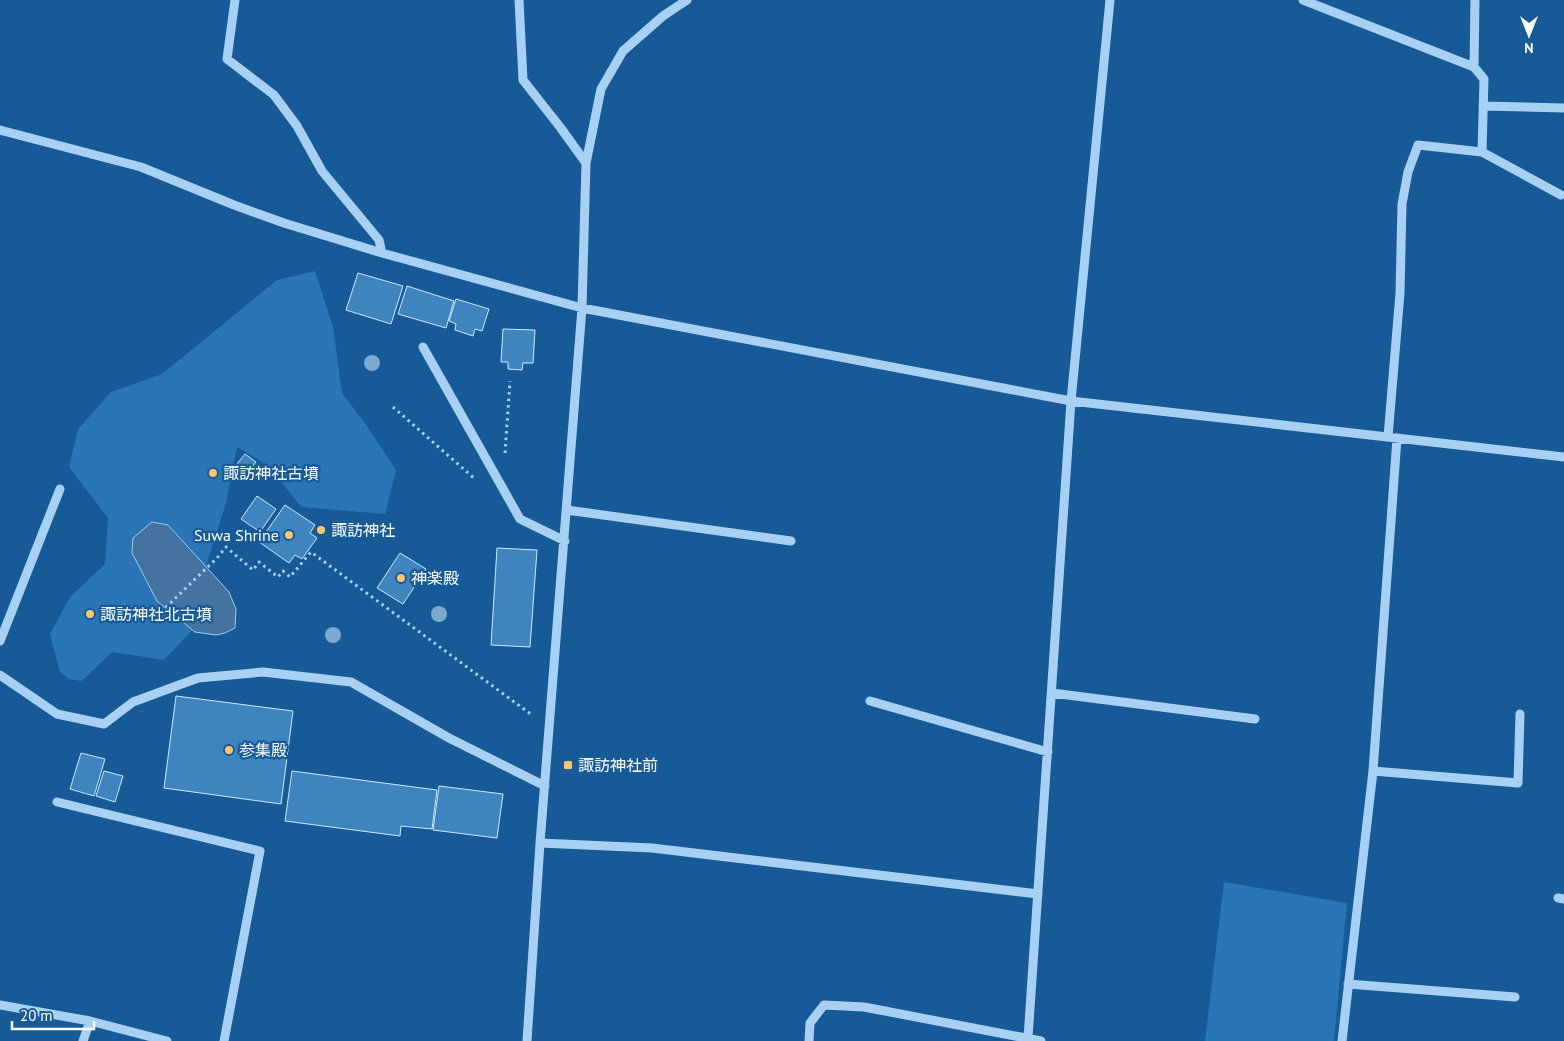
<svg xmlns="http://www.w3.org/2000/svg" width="1564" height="1041" font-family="'PT Sans','Noto Sans JP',sans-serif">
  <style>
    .green { fill: #2975b6 }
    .water { fill: #43739e; stroke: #9bcdf4 }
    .building { fill: #3e84bf; stroke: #d0e8fc }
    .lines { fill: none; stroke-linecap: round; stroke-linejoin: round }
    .path { stroke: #a8d0f2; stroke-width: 3; stroke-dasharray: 2.5 4; stroke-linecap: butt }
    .minor { stroke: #a8d0f2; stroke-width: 9 }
    .tree { fill: #7ca9cf }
    .poi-dot { fill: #ffc569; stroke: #165b97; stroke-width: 2 }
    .labels { text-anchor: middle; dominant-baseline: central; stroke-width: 4.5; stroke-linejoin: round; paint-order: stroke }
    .poi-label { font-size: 16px; fill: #fff; stroke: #165b97; text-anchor: start }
  </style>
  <rect width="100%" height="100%" fill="#165b97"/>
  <!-- green -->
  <path class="green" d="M315,271L333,327L342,393L367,426L396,470L385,514L301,507L269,466L237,447L226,503L208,559L196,626L164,660L112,652L82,681L69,679L60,672L50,634L70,597L105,564L108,518L69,467L78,429L111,392L162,374L277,280Z
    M1224,882L1347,903L1334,1041H1205Z"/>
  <!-- water -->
  <path class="water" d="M152,522L168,525L229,592L236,609L235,628L225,633L216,635L195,632L157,601L132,553L133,538Z"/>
  <!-- building -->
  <path class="building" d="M358,273L403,286L391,324L346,310Z
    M407,286L454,301L446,328L398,314Z
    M456,299L489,309L482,331L475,329L473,336L455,330L456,324L449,321Z
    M503,329L535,330L533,363H523L522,370L508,369V362H501Z
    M245,454L256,462L243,479L232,470Z
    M257,496L276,509L260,532L241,519Z
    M285,505L315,525L310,533L317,538L302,559L295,555L289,563L259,542Z
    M497,548L537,550L530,647L491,645Z
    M400,553L426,569L403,604L377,588Z
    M176,696L293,711L281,804L164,788Z
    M81,753L105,759L94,796L70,789Z
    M104,771L123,776L115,802L96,796Z
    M292,771L437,790L432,829L401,826L400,836L285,821Z
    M439,786L503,794L497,838L433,830Z"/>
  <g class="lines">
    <!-- path -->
    <path class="path" d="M393,407L475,479
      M505,453L510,381
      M161,612L217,558L226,547L253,570L259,562L278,577L283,571L290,577L311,552L532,715"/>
    <!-- minor -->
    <path class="minor" d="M235,0L227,59L274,95L297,126L322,171L379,240L382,253
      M519,0L523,80L560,127L586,163
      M1303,0L1474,67L1475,0
      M1483,106L1564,108
      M0,130L141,167L234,205L284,223L382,253L582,308L1071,401L1564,457
      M1482,152L1561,195
      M423,347L520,519L565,541
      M1388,437L1400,293L1402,204L1408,172L1418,145L1482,152L1484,79L1474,67
      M567,510L791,541
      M0,641L60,489
      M0,675L57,714L104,724L133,702L198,678L263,672L351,682L449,738L545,786
      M1052,693L1255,719
      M870,701L1048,752
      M1373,771L1518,783L1520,714
      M57,802L260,851L224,1041
      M540,843L652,848L1038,894
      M1558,898L1564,899
      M1348,984L1515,997
      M0,1005L90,1021L167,1041
      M1028,1038L1071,401L1110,0
      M83,1041L90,1021
      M527,1041L540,843L582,308L586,163L601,89L623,51L663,16L687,0
      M809,1041L810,1023L824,1005L864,1007L1041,1041
      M1342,1041L1373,771L1397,438"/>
  </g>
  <!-- trees -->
  <g class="tree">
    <circle cx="372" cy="363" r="8"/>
    <circle cx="439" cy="614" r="8"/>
    <circle cx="333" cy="635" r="8"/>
  </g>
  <!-- markers -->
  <g class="poi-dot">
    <circle cx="213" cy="473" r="5"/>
    <circle cx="321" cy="530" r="5"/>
    <circle cx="289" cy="535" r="5"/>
    <circle cx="401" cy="578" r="5"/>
    <circle cx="90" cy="614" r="5"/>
    <circle cx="229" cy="750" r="5"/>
    <rect x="563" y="760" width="10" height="10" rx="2.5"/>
  </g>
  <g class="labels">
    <!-- poi labels -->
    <g class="poi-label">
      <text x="223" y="473">諏訪神社古墳</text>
      <text x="331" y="530">諏訪神社</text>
      <text x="279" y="535" text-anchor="end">Suwa Shrine</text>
      <text x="411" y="578">神楽殿</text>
      <text x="100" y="614">諏訪神社北古墳</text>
      <text x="239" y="750">参集殿</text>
      <text x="578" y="765">諏訪神社前</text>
    </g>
  </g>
  <!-- north arrow -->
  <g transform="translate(1529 35) rotate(180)" stroke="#165b97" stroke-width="4" paint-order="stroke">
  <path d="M0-4L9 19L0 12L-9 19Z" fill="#ffffff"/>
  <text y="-8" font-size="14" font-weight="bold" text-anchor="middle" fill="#ffffff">N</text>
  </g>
  <!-- scale -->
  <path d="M12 1021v8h82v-8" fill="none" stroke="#ffffff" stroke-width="2.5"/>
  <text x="20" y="1021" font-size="15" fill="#ffffff" stroke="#165b97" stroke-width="4" paint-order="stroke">20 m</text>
</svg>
